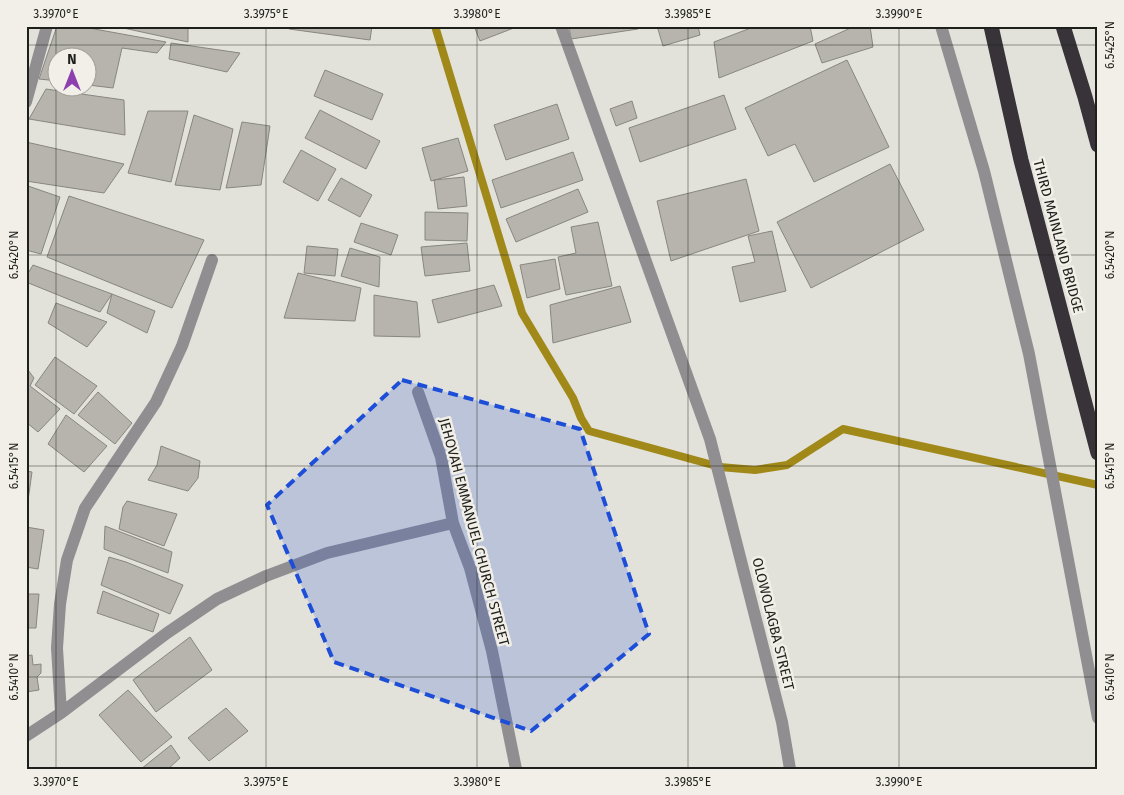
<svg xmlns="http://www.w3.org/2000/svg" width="1124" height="795" font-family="'Fira Sans',sans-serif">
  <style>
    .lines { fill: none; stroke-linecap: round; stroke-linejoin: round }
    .stream { stroke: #a08919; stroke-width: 8 }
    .building { fill: #b6b4ad; stroke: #888680 }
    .minor { stroke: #908e91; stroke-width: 12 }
    .motorway { stroke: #373339; stroke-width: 15 }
    .marked { fill: #1d4ed8; fill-opacity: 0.2; stroke: #1d4ed8; stroke-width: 4; stroke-dasharray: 10 6; stroke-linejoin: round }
    .ticks { fill: none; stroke: #1f1f1c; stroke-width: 1; stroke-opacity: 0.45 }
    .labels { text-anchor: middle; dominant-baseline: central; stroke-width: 5; stroke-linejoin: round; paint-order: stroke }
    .street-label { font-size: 14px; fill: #1f1f1c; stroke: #f1efe7 }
    .neatline { fill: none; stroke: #1f1f1c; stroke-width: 2 }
    .ticks-label { font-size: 12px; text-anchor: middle; fill: #1f1f1c }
  </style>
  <rect width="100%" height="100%" fill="#e3e2da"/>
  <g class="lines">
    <!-- stream -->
    <path class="stream" d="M435,26L522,313L573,398L581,418L589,431L720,467L755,470L787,465L843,429L1098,485"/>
  </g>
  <!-- building -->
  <path class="building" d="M57,26H78L166,42L157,53L122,48L113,88L88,85V58H58V81L39,79Z
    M114,26H188V42Z
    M290,26H372L370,40L289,29Z
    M474,26H519L480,41Z
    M569,26H638V29L571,39Z
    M657,26H698L700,35L663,46Z
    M756,26H810L813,41L719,78L714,42Z
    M855,26H870L873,47L822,63L815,44Z
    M171,43L240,53L227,72L169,59Z
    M847,60L889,147L814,182L795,144L768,156L745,108Z
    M325,70L383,94L372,120L314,96Z
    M46,89L124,100L125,135L29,119Z
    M724,95L736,129L640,162L629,128Z
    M632,101L637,118L616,126L610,109Z
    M557,104L569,139L506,160L494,125Z
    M320,110L380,141L366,169L305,138Z
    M148,111H188L171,182L128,173Z
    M194,115L233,129L220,190L175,185Z
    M242,122L270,126L261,185L226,188Z
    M458,138L468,171L431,181L422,148Z
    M26,142L124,164L104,193L26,181Z
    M301,150L336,169L318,201L283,182Z
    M573,152L583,180L501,208L492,180Z
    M890,164L924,230L811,288L777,222Z
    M464,177L467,206L438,209L434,180Z
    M341,178L372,195L360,217L328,200Z
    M746,179L759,231L671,261L657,201Z
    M28,186L60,197L41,254L26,250V192Z
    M578,189L588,212L516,242L506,219Z
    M69,196L204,240L172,308L47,257Z
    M425,212L468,213L467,241L425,240Z
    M598,222L612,286L566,295L558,257L576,253L571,227Z
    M361,223L398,235L391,255L354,242Z
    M772,231L786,291L740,302L732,267L755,262L748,236Z
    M467,243L470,271L425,276L421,247Z
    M307,246L338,249L335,276L304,273Z
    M350,248L380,257L379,287L341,276Z
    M555,259L560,289L527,298L520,265Z
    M33,265L112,294L100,312L26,282V277Z
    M298,273L361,288L355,321L284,318Z
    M494,285L502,306L438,323L432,300Z
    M620,286L631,322L553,343L550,305Z
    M112,294L155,311L147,333L107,313Z
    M374,295L417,302L420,337L374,336Z
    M56,303L107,322L87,347L48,323Z
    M55,357L97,386L74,414L35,385Z
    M28,370L34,378L30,386L60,409L38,432L26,422V372Z
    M98,392L132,423L115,444L78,415Z
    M66,415L107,446L84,472L48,444Z
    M161,446L200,461L198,478L188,491L148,480L157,465Z
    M26,471L32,472L26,515Z
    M127,501L177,514L164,546L119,529L123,507Z
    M105,526L172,552L168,573L104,549Z
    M26,527L44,530L38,569L26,567Z
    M109,557L126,562L183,585L170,614L101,585Z
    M103,591L159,614L153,632L97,613Z
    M26,594H39L36,628H26Z
    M190,637L212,670L156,712L133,680Z
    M32,655L33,665L41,664V673L37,677L39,690L26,692V656Z
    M128,690L172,737L141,762L99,715Z
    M226,708L248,731L209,761L188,738Z
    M171,745L180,758L168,769H141Z"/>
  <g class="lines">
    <!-- minor -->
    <path class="minor" d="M561,26L710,439L782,722L790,769
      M941,26L984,171L1029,354L1098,718
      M26,102L47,26
      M418,392L441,457L453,523L470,568L492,651L516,769
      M61,713L57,648L60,604L67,560L85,508L156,402L182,346L212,260
      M26,736L61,713L167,633L217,599L266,576L327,553L453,523"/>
    <!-- motorway -->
    <path class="motorway" d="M991,26L1021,160L1098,453
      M1063,26L1085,97L1098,145"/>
  </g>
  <!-- marked area -->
  <path class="marked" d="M402,380L580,429L649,634L531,731L334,662L267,505Z"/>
  <!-- ticks -->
  <path class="ticks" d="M56,26V769M266,26V769M477,26V769M688,26V769M899,26V769M26,45H1098M26,255H1098M26,466H1098M26,677H1098"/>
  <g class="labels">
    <!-- street labels -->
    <g class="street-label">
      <text transform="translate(1058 236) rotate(75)">THIRD MAINLAND BRIDGE</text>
      <text transform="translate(474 532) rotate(75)">JEHOVAH EMMANUEL CHURCH STREET</text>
      <text transform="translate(773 624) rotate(76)">OLOWOLAGBA STREET</text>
    </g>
  </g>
  <!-- border -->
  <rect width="1124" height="795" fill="none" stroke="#f1efe7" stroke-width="55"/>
  <!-- north arrow -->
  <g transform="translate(72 72)"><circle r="24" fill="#f1efe7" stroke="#9d9c96"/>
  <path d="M0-4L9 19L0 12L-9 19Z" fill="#8d3fb0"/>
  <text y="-8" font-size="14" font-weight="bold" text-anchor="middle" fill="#1f1f1c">N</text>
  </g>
  <rect x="28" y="28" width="1068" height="740" class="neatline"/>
  <g class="ticks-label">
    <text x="56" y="18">3.3970°E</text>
    <text x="266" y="18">3.3975°E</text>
    <text x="477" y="18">3.3980°E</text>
    <text x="688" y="18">3.3985°E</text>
    <text x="899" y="18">3.3990°E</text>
    <text transform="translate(1110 45) rotate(-90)" y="4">6.5425°N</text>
    <text transform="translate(14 255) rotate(-90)" y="4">6.5420°N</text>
    <text transform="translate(1110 255) rotate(-90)" y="4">6.5420°N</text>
    <text transform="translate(14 466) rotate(-90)" y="4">6.5415°N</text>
    <text transform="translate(1110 466) rotate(-90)" y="4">6.5415°N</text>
    <text transform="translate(14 677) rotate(-90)" y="4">6.5410°N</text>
    <text transform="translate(1110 677) rotate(-90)" y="4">6.5410°N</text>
    <text x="56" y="786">3.3970°E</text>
    <text x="266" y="786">3.3975°E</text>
    <text x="477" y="786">3.3980°E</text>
    <text x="688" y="786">3.3985°E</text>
    <text x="899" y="786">3.3990°E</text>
  </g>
</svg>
